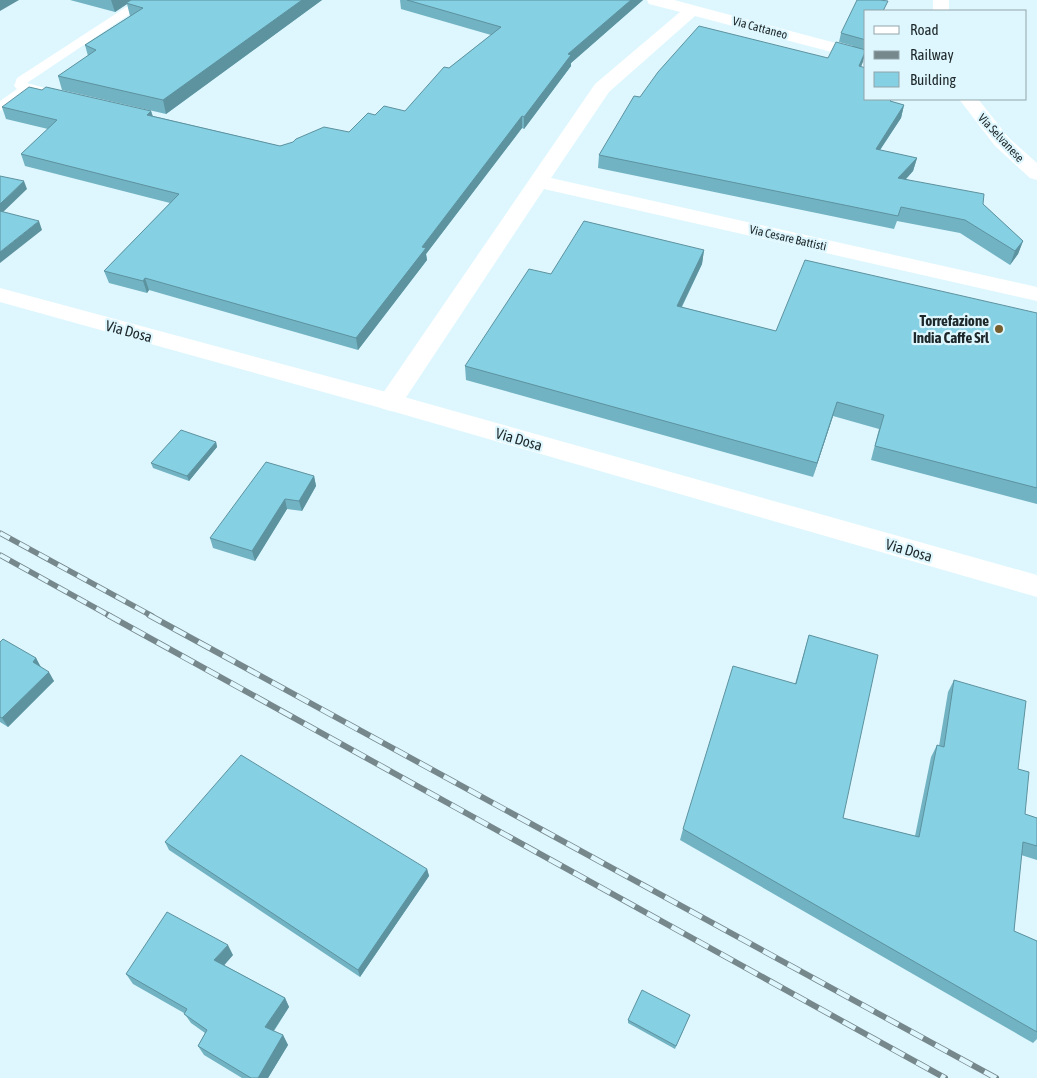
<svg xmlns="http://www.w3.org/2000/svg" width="1037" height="1078" font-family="'Asap Condensed',sans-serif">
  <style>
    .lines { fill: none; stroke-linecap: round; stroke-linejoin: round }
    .lane { fill: #fff; fill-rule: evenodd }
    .street { fill: #fff; fill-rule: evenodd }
    .secondary { fill: #fff; fill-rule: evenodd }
    .rail-far1-casing { stroke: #77888c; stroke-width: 5.5 }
    .rail-casing { stroke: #77888c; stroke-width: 6 }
    .rail-far1 { stroke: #def7fe; stroke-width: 4; stroke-dasharray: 11; stroke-linecap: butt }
    .rail { stroke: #def7fe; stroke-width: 4.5; stroke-dasharray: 14; stroke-linecap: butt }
    .wall { fill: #72b3c3 }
    .shaded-wall { fill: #5d929f }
    .building { fill: #85d0e3; stroke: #5d929f }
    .poi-dot { fill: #765e2f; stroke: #def7fe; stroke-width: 2 }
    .labels { text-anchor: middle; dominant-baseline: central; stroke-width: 4.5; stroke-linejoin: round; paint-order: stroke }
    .far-street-label { font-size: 12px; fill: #1d2729; stroke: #def7fe }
    .poi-label { font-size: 15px; font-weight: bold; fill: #1d2729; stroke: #def7fe; text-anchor: end }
    .street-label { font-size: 15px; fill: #1d2729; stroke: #def7fe }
  </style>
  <rect width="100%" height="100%" fill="#def7fe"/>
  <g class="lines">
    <!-- lane -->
    <path class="lane" d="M137,0H151L27,83L56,91L58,94L56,97L52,98L29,92L0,111V101L17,89L14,86L17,78Z"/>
    <!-- street -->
    <path class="street" d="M647,0H674L866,51V61L695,16L609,92L551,178L1037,287V301L544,189L399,408L390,411L381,408L378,402L381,396L595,84L680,12L649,4Z"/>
    <!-- secondary -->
    <path class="secondary" d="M933,0H949V11H933Z
      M959,99H978L1009,138L1037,163V180L1030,178L995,146Z
      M0,288L390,393L1037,575V597L388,410L0,302Z"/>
    <defs>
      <path id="rail-far1" d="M0,533L152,616
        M0,555L110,616"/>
      <path id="rail" d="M108,615L945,1078
        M149,615L996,1078"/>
    </defs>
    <!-- rail-far1 casing -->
    <use href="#rail-far1" class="rail-far1-casing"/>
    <!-- rail casing -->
    <use href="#rail" class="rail-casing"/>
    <!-- rail-far1 -->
    <use href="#rail-far1" class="rail-far1"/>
    <!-- rail -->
    <use href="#rail" class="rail"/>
  </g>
  <!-- wall -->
  <path class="wall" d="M70,0H322L166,114L62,90L58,76L88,56L85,45L130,16L127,4L115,12Z
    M400,0H643L571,63V66L524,129L522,128L426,254L427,260L358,350L149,290L147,293L109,283L104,271L170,203L25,166L21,154L48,129L6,119L2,107L42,90L151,111L153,116L280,146L349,132L375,115L405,111L449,68L491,35L401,9Z
    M866,11V50L861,66L866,99L892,102L904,105L901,118L880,150L917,158L913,171L906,179L983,204L1023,241L1018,254L1010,265L960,233L897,221L894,229L598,168L599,155L640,97L828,58L853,46L839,42L841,33Z
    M704,250L702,264L682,307L776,331L1037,313V504L871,460L879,429L833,416L813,477L466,380L465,366L551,274Z
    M216,442L217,447L189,481L153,468L151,463Z
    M314,476L316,486L302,511L287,509L255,561L213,548L210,538Z
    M809,635L843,818L915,836L931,757L937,745L939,746L948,692L954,680L1018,769L1025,814L1037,818V860L1021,855L1014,931L1037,941V1039L1033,1043L680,840L683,829L795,684Z
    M0,642L36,658L41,667L54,681L8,727L0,722Z
    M165,842L427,869L429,876L360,977L169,850Z
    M233,955L224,965L285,998L289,1007L274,1031L283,1035L288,1045L268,1078H242L204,1055L198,1046L205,1033L191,1023L184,1013L133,984L126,974Z
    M690,1015L675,1049L628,1023V1020Z"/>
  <!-- shaded-wall -->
  <path class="shaded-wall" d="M0,0H19L0,11Z
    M111,0H134L126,3L127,4L115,12Z
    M302,0H322L166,114L163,100Z
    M631,0H643L571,63V66L524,129V117L568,54Z
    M866,50L863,62L856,78L859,66Z
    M904,105L901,118L872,162L876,149Z
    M151,111L154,123L147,115Z
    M522,116V128L426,254L427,260L358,350L356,338L422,247Z
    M917,158L913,171L895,191L898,178Z
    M24,181L27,189L0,215V204Z
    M39,221L42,230L0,263V252Z
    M1023,241L1018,254L1010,265L1015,251Z
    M704,250L702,264L675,320L677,306Z
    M145,278L149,290L147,293L143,281Z
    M837,402L833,416L813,477L817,463Z
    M216,442L217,447L189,481L187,476Z
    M314,476L316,486L302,511L299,501Z
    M285,499L287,509L255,561L252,551Z
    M36,658L41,668L33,662Z
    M49,672L54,681L8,727L2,718Z
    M427,869L429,876L360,977L358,970Z
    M228,945L233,955L220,970L214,960Z
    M285,998L289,1007L270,1036L265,1027Z
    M283,1035L288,1045L268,1078H258Z"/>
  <!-- building -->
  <path class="building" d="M131,0H302L163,100L58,76L96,50L85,45L143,8L126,3Z
    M407,0H631L568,54L571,55L524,117L522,116L422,247L426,248L356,338L145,278L143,281L104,271L179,194L21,154L57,120L2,107L29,87L42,90L46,87L151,111L147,115L280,146L293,142L296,139L324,127L349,132L368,113L375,115L384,106L405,111L444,67L449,68L501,27Z
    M857,0H880L888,1L883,11H866V40L841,33Z
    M699,26L828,58L836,42L866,50L859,66L866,68V99H892L890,101L904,105L876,149L917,158L898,178L984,194L983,204L1023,241L1015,251L965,220L901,207L898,216L599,155L634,96L640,97L658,72Z
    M0,176L24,181L0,204Z
    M0,211L39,221L0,252Z
    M584,221L704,250L677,306L776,331L805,260L1037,313V488L875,446L884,415L837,402L817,463L465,366L529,269L551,274Z
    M181,430L216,442L187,476L151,463Z
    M266,462L314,476L299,501L285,499L252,551L210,538Z
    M809,635L878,655L843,818L919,837L937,745L944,747L954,680L1026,701L1018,769L1029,772L1025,814L1037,818V846L1023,842L1014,931L1037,941V1032L683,829L733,666L796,684Z
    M3,639L36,658L33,662L49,672L2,718L0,717V642Z
    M241,755L427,869L358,970L165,842Z
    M167,912L228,945L214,960L285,998L265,1027L283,1035L258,1078H251L198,1046L207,1030L184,1014L187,1009L126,974Z
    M642,990L690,1015L676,1046L628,1020Z"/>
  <!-- markers -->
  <circle class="poi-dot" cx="999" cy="329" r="5"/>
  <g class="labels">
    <!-- far-street labels -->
    <g class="far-street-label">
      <text transform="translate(760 28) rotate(15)">Via Cattaneo</text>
      <text transform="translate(1001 138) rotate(47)">Via Selvanese</text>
      <text transform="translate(788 238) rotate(13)">Via Cesare Battisti</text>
    </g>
    <!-- poi labels -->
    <g class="poi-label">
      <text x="989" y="320">Torrefazione<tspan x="989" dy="17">India Caffe Srl</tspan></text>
    </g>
    <!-- street labels -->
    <g class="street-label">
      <text transform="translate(129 331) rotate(15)">Via Dosa</text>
      <text transform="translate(519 439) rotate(16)">Via Dosa</text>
      <text transform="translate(909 550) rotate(16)">Via Dosa</text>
    </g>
  </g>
  <!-- legend -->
  <rect x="864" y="10" width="162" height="90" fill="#def7fe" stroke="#91a4a9"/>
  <rect x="874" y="26" width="25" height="8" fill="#ffffff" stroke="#91a4a9"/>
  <text x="910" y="35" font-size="15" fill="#1d2729">Road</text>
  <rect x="874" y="51" width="25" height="8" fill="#77888c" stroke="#91a4a9"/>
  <text x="910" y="60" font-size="15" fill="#1d2729">Railway</text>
  <rect x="874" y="72" width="25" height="15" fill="#85d0e3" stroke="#91a4a9"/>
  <text x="910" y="85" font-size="15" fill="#1d2729">Building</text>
</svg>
